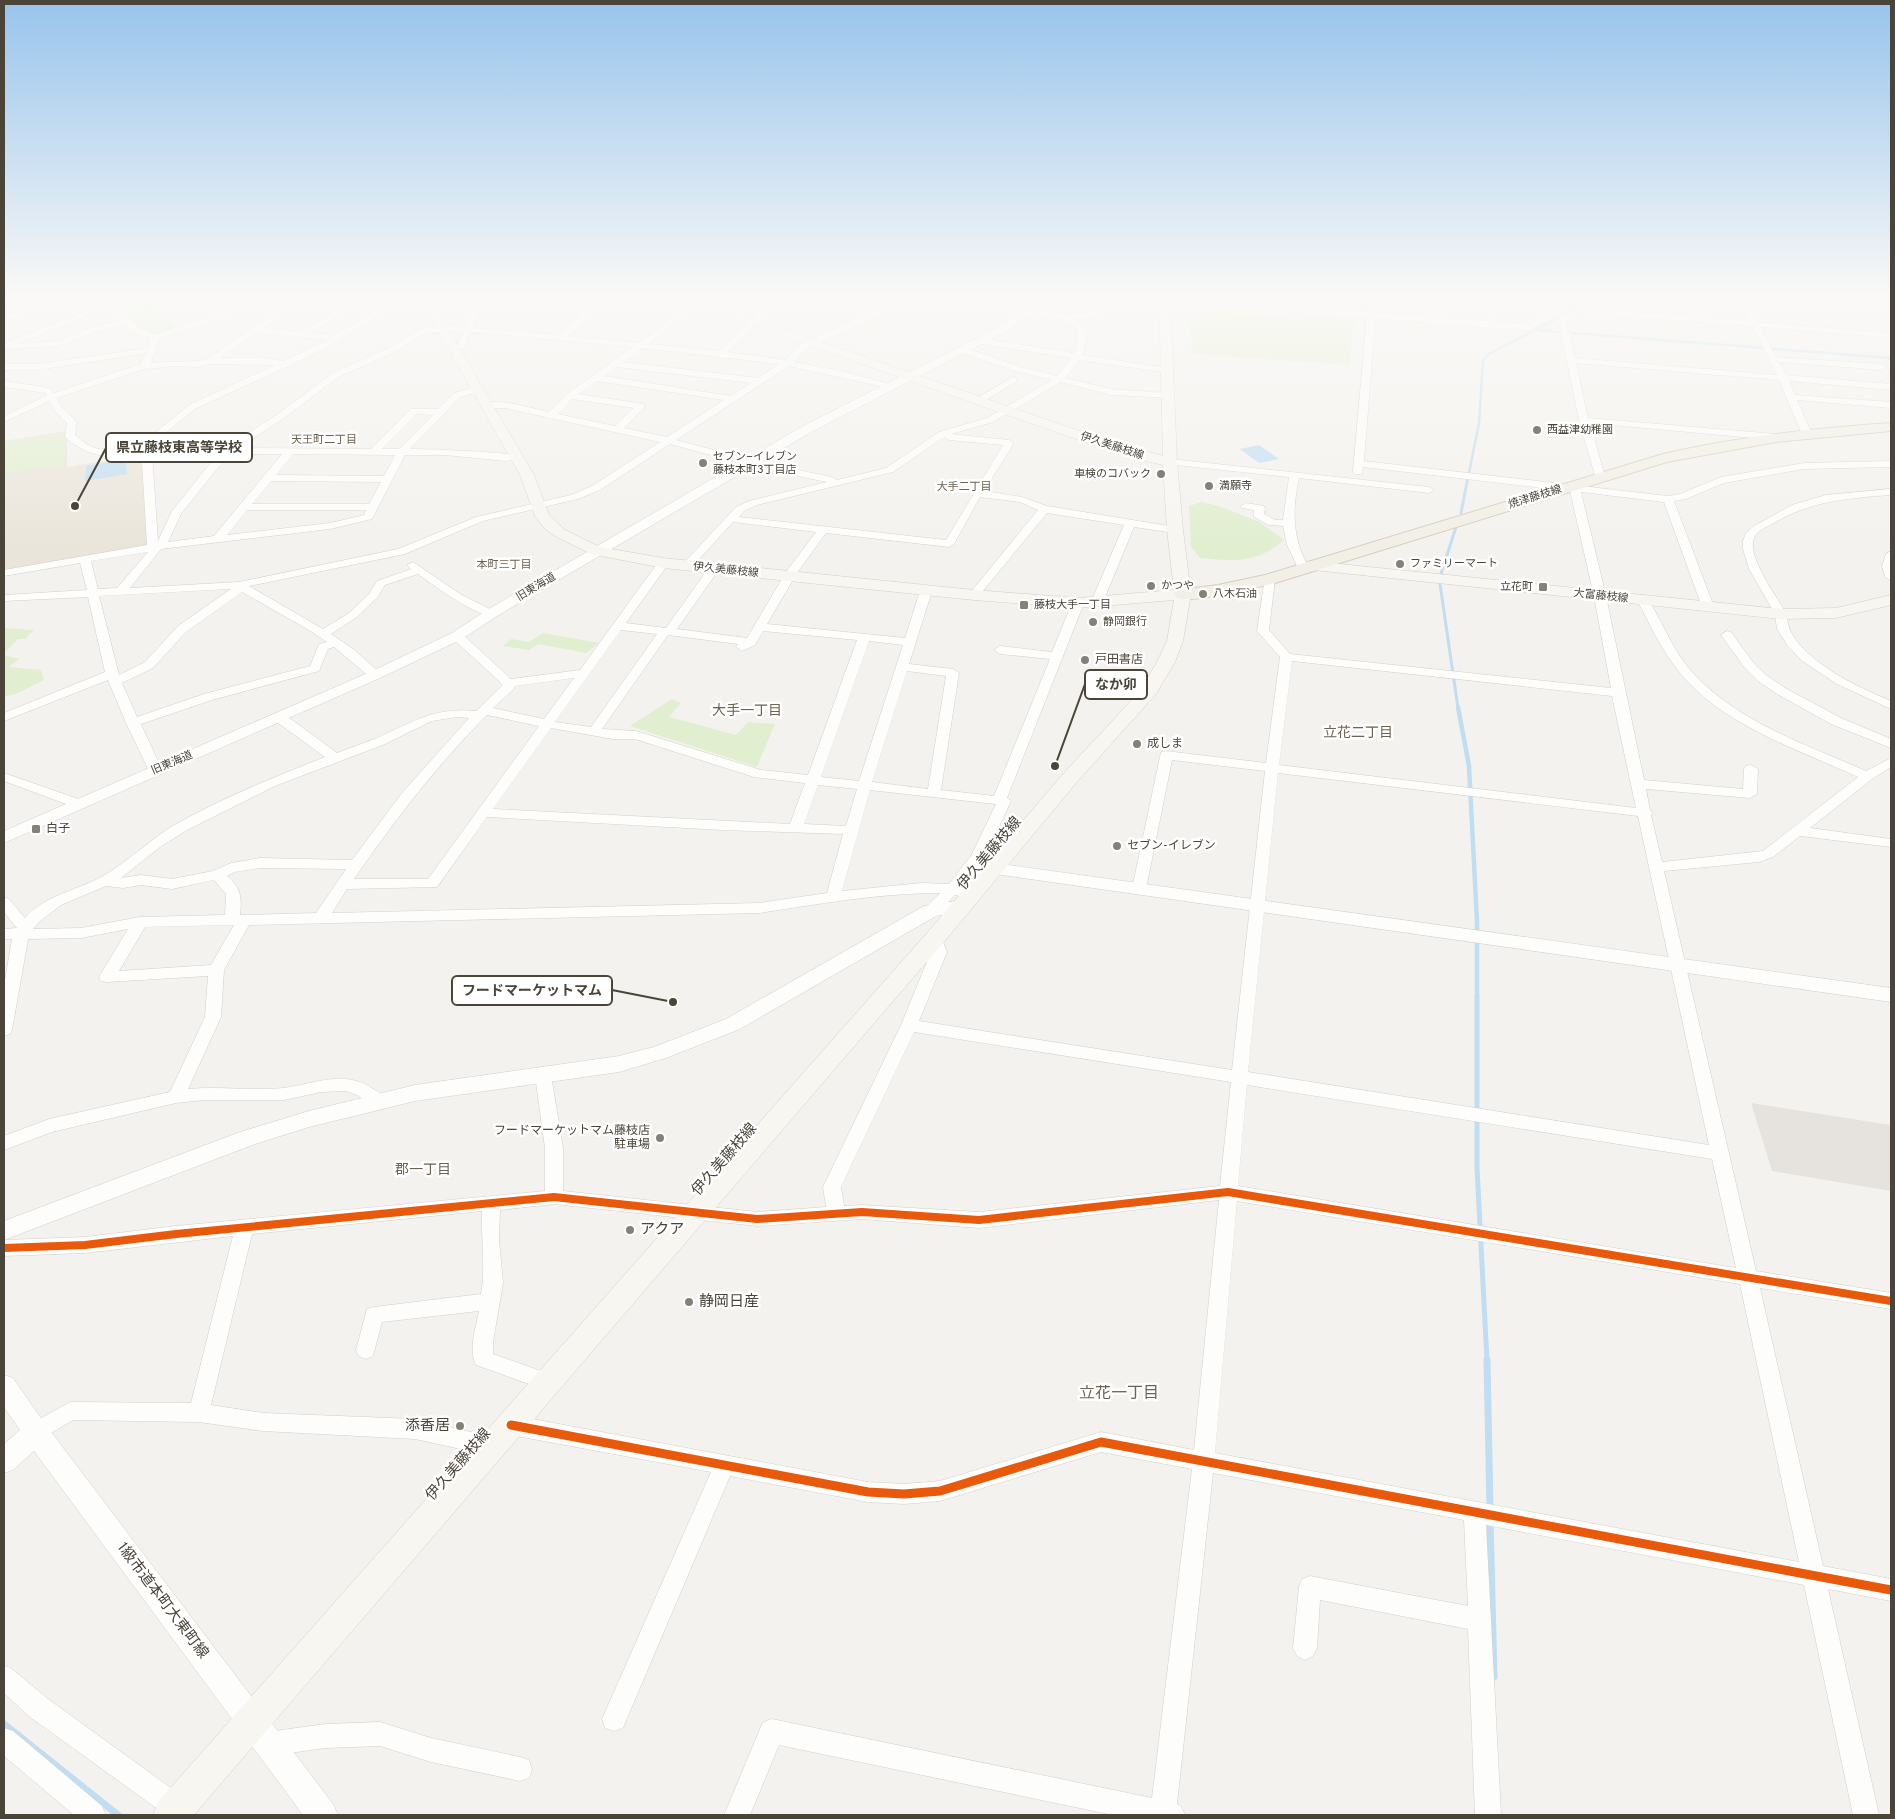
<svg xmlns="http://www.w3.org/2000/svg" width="1895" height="1819" font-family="Overpass,'Noto Sans JP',sans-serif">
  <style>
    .education { fill: #eae5da }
    .green { fill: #e1eecf }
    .parking { fill: #e6e3df }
    .water { fill: #c0ddf1 }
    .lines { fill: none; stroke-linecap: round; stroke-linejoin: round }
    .stream-far4 { stroke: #c0ddf1; stroke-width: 2.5 }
    .stream-far3 { stroke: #c0ddf1; stroke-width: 3 }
    .stream-far2 { stroke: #c0ddf1; stroke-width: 4.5 }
    .stream-far1 { stroke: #c0ddf1; stroke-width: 5 }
    .stream { stroke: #c0ddf1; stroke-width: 7 }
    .minor-casing { stroke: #d2d0cb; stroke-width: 1 }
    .tertiary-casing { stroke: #d2d0cb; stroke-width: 1 }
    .secondary-casing { stroke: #d3cfc5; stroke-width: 1 }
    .primary-casing { stroke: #d6cebb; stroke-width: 2 }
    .minor { fill: #fdfdfc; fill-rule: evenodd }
    .tertiary { fill: #fdfdfc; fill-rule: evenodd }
    .secondary { fill: #f7f6f1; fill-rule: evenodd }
    .primary { fill: #f2efe6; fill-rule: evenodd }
    .cycleway-far1-casing { stroke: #fff; stroke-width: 11 }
    .cycleway-casing { stroke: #fff; stroke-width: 12 }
    .cycleway-far1 { stroke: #e8590c; stroke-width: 8 }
    .cycleway { stroke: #e8590c; stroke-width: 9 }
    .poi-dot { fill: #868178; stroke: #fff; stroke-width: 2 }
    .labels { text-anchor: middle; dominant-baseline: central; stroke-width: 5; stroke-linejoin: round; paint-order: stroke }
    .far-poi-label { font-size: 11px; fill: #4b4439; stroke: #fff; text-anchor: start }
    .far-neighbourhood-label { font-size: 11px; fill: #6e6250; stroke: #fff }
    .far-street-label { font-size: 11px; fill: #4b4439; stroke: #fff }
    .poi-label { font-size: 12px; fill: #4b4439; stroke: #fff; text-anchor: start }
    .neighbourhood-label { font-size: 14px; fill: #6e6250; stroke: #fff }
    .near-street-label { font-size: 15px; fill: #4b4439; stroke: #fff }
    .near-poi-label { font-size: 15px; fill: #4b4439; stroke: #fff; text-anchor: start }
    .near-neighbourhood-label { font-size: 16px; fill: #6e6250; stroke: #fff }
    .leader { fill: none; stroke: #4b4439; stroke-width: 2 }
    .callout-dot { fill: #4b4439; stroke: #fff; stroke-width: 2 }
    .callout { fill: #fff; stroke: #4b4439; stroke-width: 2 }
    .callout-label { font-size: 14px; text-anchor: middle; font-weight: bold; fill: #4b4439 }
  </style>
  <rect width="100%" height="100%" fill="#f4f2ee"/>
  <!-- education -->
  <path class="education" d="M67,431V467L141,455L149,546L4,570V441Z"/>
  <!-- green -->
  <path class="green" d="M151,301L162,303L164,305L153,308L177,327L152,335L136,325L122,311Z
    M1189,311L1354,320L1350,365L1192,354Z
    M67,433L63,465L4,474V442Z
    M1202,502L1219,506L1260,522L1284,540C1256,564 1234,561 1200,558L1191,547L1189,506Z
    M4,628L34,630L25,639H18L4,653Z
    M543,633L599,643L586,653L538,644L529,650L503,646L511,639L529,642Z
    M4,655L19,659L9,667L41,670L44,680L18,693L4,697Z
    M672,699L681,703L669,717L736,735L748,722L775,724L757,767L630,726Z"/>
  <!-- parking -->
  <path class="parking" d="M1751,1103L1891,1125V1191L1772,1171Z"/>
  <!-- water -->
  <path class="water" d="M1259,445L1279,459L1259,463L1240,449Z
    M126,459L127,474L85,481L86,466Z"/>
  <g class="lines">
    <!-- stream-far4 -->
    <path class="stream-far4" d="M1538,330L1558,332
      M1572,333L1891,358
      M1468,478L1479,423L1483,361L1487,355L1577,308L1585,299V295"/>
    <!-- stream-far3 -->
    <path class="stream-far3" d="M1461,513L1468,477
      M1440,577L1456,527
      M1440,584L1458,708"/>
    <!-- stream-far2 -->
    <path class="stream-far2" d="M1458,707L1469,766L1477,922V997"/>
    <!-- stream-far1 -->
    <path class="stream-far1" d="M1477,996V1168L1487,1361"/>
    <!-- stream -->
    <path class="stream" d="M1487,1360L1490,1510
      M1490,1520L1494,1677
      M4,1724L118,1815"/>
    <defs>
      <path id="minor" d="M61,295H72L4,321V316Z
        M127,295H137L17,344L58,341L92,327L120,320L115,314L119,312L138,327L155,335L271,295H282L256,305C259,307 263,310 267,311C280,314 321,295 339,295L325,301L346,308V312L311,333L335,335L402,295H411L325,349L195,409L157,440L153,448L188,444L230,445L278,414L334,372L387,349L420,329L449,325L465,327L479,295H487L473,328L559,335L579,316L596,295H604L585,320L568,336L639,343L688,306H691V310L649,344L720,351L777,295H785L728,352L786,360L801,344L873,312L882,295H890L879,316L807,348L794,362L841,371L893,385V389L789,366L676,440L759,462L832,477L837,480L886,468L939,432L987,418L1052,380L1015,371L960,352V348H966L1021,367L1057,376L1071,358L980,344L976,341L980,338L1074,353C1089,316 1052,319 1027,313V309C1036,308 1046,312 1055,313C1074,316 1107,315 1116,295H1124C1117,314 1093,317 1075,319C1088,332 1088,338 1082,355L1167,368L1171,371L1170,373L1079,360L1065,378L1111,389L1169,393L1174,396L1172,398L1111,395L1061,382L993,422L951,434L1009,440L1014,443L984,491L1022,497L1047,506L1175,527L1180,530L1175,533L1134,527L1103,602L1097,605L1091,602L1124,525L1047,513L978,597H970L968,595L970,593L1038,510L1020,502L980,497L954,544L949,547L826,533L797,573L767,624L905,638L920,591L922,589H930L932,591L909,664L953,669L959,673L941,790L994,796L1050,659L1000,654L994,650L1000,646L1052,652L1072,603L1074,601H1082L1084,603L1007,798L1011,801L985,857L962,887L978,891L980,894L978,897L973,899L955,895C947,903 938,917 926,913L923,910L940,893C880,893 819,904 759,913L249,925L224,970L221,1017L188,1089C220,1086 252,1091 284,1088C314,1084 345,1069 373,1089C379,1092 384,1095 388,1101L385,1106L379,1107L373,1106L357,1095L346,1091L321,1092L284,1100H204L176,1103L52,1132L4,1150V1136L49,1119L170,1092L205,1017L208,976L107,982L101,981L99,977L128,929L81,938L28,939L12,1030L10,1034L4,1036V986L12,939H4V929L17,928L4,912V897L9,899L25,918C47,893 82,890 108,873C132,858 152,838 176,824C224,797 275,777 325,757L274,720L273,717L274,714H284L337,753C350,748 364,743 377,738C413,722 434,707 476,711L502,686L500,682L453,639L451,636L453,633H461L511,679L580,670L659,561H667L669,563L626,623L666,628L710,566L714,565L720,568L677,629L747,638L786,572L816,532L733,522L691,568L687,569L681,566L736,507L749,501L827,482L758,468L670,444L600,490L578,499L483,521L405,554L249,586L323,629L349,613L369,594L377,581L411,569L407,565L413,562L460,594L498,613L496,615C479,620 432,584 418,574L385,585L377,598L357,617L331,634L353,649L379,672L381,675L379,678H371L334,647L328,649L319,671L212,700L141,724L162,770L160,773H150L126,723L108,680L4,721V713L105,672L88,597L4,601V595L87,590L80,563L4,576V570L147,545L142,460L143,449L150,437L189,405L275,365L210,364L199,367L178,366L144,369L57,398L62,408L77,422L75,435C95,454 108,451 132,444L137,447C118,465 80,454 65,436L67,423L55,411L49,401L4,422V416L47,395L46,393L4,387V381L49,388L54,393L140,364L147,353L38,370H4V364H38L148,348L150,339L132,331L125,324L98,331L59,346L4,349V343ZM317,304L336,311L301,332L263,328L272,322L273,315ZM249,308L265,316V319L207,359C192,363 167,361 151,363L159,339L163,337ZM449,331L463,332L458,345L450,348L454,351L464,349L471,332L633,347L567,394L549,412C534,409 494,396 482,405L487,408H505L660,442L592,486L571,495L476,517L398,549L239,582L130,588L161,549L330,529L372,519L405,455H445L506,461L520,459L522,457C516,452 424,449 410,449L460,397L481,391V387L478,386L454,393L438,409H411L371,449L238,448L284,418L340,376L393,353L425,333ZM256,333L328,340L284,361L263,358H220ZM643,348L779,364L758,378L623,362ZM617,367L751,383L731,396L604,376ZM597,381L724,400L667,437L624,428L644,408V404L578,394ZM572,399L634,408L615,426L558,414ZM416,414L433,415L399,449H382ZM944,437L949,440L1003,445L946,540L739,517L744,511L757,505L893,472ZM188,450L224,451L208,466L172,511L158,541L152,454ZM232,454H282L214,536L168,542L181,514L216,470ZM293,454L395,455L384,476L276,475ZM271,481L381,482L369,504H252ZM247,510H366L364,515L330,523L227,535ZM148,552L117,588L98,589L91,561ZM231,589L178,626L145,662L119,675L99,596ZM242,592L309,630L327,642L319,644L310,666L204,694L137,717L122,683L153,668L186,632ZM621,630L657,634L591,727L555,722ZM763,631L857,640L808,775L761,770L636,731L602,729L668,635L738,644L736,647L742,651L755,645ZM869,641L903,645L859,781L821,777ZM907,671L946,676L928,789L872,782ZM574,678L544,719L493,708L513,690L515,686ZM487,715L539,726L428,879H354C394,821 437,765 487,715ZM457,717L469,718L402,793L352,860L260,858L231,863L213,871L172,879L141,875L121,878L160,847L187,830L275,786L385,744L432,721ZM551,728L613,739H635L754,777L805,783L790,824L493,809ZM818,785L857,789L846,826L804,824ZM870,790L995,804H996L971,856L949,884L921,883L842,891ZM487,817L722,830L843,834L827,893L759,903L332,913L347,889L437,887ZM260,868L346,869L316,913L240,915C242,897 241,888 227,876L235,872ZM214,880L226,894L225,915L140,917L81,928L33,929L39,922L61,905L106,886L123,888L141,885L172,889ZM234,925L211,965L119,971L145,927Z
        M690,295H702L686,300L682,298Z
        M1369,295H1377L1364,461L1668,496L1680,494L1721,477L1804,463L1891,461V467L1804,469L1724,483L1686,499L1674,501L1714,607L1708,610L1702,607L1664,502L1581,492L1606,596L1644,780L1743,789L1744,769L1746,766L1751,765L1758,769L1757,794L1750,798L1646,789L1650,810L1653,813L1651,815L1662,862L1763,851L1858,777C1797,749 1724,726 1680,673C1662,651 1650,625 1637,600L1639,598H1647C1662,620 1670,645 1687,666C1731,720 1805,744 1866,771L1891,758V767L1872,779L1810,828L1891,839V847L1800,836L1773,857L1759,862L1664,871L1756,1271L1891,1293V1309L1760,1288L1823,1566L1891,1579V1601L1828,1589L1879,1815H1853L1804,1585L1486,1525L1501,1815H1475L1468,1629L1320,1600L1317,1648L1313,1656L1305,1660L1297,1656L1293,1648L1299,1587L1302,1579L1310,1576L1468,1606L1464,1520L1213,1473L1177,1804L1181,1806L1185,1815H1113L779,1745L750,1815H724L763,1722L772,1719L1152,1798L1192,1469L1101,1452L940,1501L904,1504L868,1502L730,1476L623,1728L614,1731L605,1728L602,1719L711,1472L511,1435L504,1432L501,1425L504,1418L511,1415L868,1482L904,1484L940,1481L1101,1432L1194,1450L1219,1200L979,1228L862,1219L757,1226L554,1204L500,1210L499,1240L503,1283L493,1342V1354L555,1376L558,1382L555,1388L548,1391L476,1365C468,1349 476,1328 479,1311L382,1322L373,1356L366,1359L359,1356L356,1350L367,1309L374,1307L481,1294C486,1270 481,1237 482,1211L252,1234L211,1405L263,1413L415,1419L500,1439L504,1446L500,1453L493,1456L415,1439L263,1431L199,1422L73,1420L36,1442L29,1439L26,1432L29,1425L70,1402L191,1403L233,1236L85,1253L4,1256V1240L85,1237L176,1226L545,1191V1148L535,1075L537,1071L543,1069L549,1071L551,1075L563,1148V1191L757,1212L826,1207L823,1187L901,1025L931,952L927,938L930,934L935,933L940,934L947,952L919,1021L1232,1070L1265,771L1172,760L1146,889L1144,892H1134L1132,889L1161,752L1166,751L1266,763L1280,657L1257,631L1265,577H1273L1275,579L1269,630L1290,654L1611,688L1594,596L1570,491L1363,467L1362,474H1354L1353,472ZM1292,661L1612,696L1636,808L1279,765ZM1278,773L1638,816L1709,1145L1248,1072ZM914,1032L1231,1082L1220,1186L979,1212L862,1205L844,1206L841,1187ZM1247,1085L1712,1159L1736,1268L1238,1186ZM1237,1201L1740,1284L1799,1562L1215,1453Z
        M1394,295H1435V297L1431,299L1398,297Z
        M1736,295H1744L1758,322L1891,333V338L1761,327L1776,357L1882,364L1886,367L1882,370L1779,362L1786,375L1891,384V390L1789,381L1795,395L1891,402V408L1797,400L1812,434L1807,437L1802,434L1779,380L1576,363L1588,418L1776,434L1781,437L1776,440L1590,423L1605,477L1604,479H1596L1579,420L1558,319L1559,317L1578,308L1749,321ZM1579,313L1752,326L1777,375L1575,358L1566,320Z
        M1488,300L1565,306L1569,308L1529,330L1526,329V325L1556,310L1491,304L1487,302Z
        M1013,377L1016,378V382L982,402L979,403L974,400Z
        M1170,459L1429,487L1434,490L1429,493L1299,478C1292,511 1292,538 1309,568L1303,571L1299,570L1287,545L1283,526L1269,525L1254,517V510L1242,508L1241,506L1246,503L1264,506L1265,508L1264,514L1275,520H1283L1289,477L1166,464V460Z
        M1891,489V495C1849,498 1810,501 1774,523C1768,526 1759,530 1755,536C1744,554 1777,596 1785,612C1788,617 1787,624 1790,630C1794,639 1801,647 1809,654C1832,675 1863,689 1891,701V709L1837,684L1801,660L1788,646L1777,629L1775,614L1749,569L1743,549V541L1746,533L1754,526L1792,505L1826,495Z
        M1891,551V580L1885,577L1882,566L1886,554Z
        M1727,631L1731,632L1752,661L1766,675L1785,688L1841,718L1891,739V748L1831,724L1777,694L1758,681L1744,667L1721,635Z
        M4,773L84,801L86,804L79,808L74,807L4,781Z
        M4,1665L12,1669L48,1699L186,1799L190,1808L187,1815H166L30,1717L4,1693Z
        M380,1722L431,1738L520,1757L529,1760L532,1769L529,1778L520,1781L431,1762L380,1746L326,1748L267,1756L258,1753L255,1744L258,1735L267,1732L326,1724Z
        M4,1728L13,1731L102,1806L106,1815H74L4,1756Z"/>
      <path id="tertiary" d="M730,295H745L744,297L707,308L702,305L703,303Z
        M1041,295H1051L1034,313L1003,333L813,431L497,616L462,639L380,678L4,843V831L370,672L452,633L487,610L805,425L995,329L1026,309Z
        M1112,295H1152L1487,321L1485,295H1495L1498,321L1529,324L1534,327L1529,330L1493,328L1117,298Z
        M994,863L1891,988V1002L988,873L985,869L988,865Z
        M963,900L970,902L972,906L970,910L936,916L740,1029L666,1058L619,1072L415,1101L309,1127L255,1144L4,1240V1221L240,1132L309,1111L415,1085L619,1056L654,1047L726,1019L924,906Z
        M4,1375L13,1378L45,1424L333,1804L338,1815H303L34,1451L13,1470L4,1473V1444L20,1430L4,1407Z"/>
      <path id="secondary" d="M402,295C422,293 434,306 444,322L534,475L549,515L565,530L600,547L663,558L974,590L1078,598L1174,590L1167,530L1163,465L1133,458L1093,445L671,297L669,295H685L1103,439L1163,456L1159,295H1170L1177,462L1183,530L1191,594L1183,641L1175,662L1156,694L1077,782L943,943L194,1815H153L158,1802L927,933L1063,774L1140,691L1157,662L1167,641L1174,600L1078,608L974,600L663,568L591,554L555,536L544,528L535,516L520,475L433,322L420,307Z
        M1310,561L1781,609L1836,608L1891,595V605L1836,618L1781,619L1304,569L1302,566L1304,563Z"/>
      <path id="primary" d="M1891,423V431L1776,442L1667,462L1275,583C1251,588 1199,603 1177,598L1174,594L1177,590L1218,585L1265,575L1663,454C1738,437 1814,428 1891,423Z"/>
    </defs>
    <!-- minor casing -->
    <use href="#minor" class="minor-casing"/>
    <!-- tertiary casing -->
    <use href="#tertiary" class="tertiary-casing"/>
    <!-- secondary casing -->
    <use href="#secondary" class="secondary-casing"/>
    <!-- primary casing -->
    <use href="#primary" class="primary-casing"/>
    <!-- minor -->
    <use href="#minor" class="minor"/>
    <!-- tertiary -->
    <use href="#tertiary" class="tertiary"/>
    <!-- secondary -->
    <use href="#secondary" class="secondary"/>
    <!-- primary -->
    <use href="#primary" class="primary"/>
    <defs>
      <path id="cycleway-far1" d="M4,1248L85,1245L176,1234L554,1197L757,1219L862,1212L979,1220L1228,1192L1891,1301"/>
      <path id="cycleway" d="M511,1425L868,1492L904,1494L940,1491L1101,1442L1891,1590"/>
    </defs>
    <!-- cycleway-far1 casing -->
    <use href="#cycleway-far1" class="cycleway-far1-casing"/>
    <!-- cycleway casing -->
    <use href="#cycleway" class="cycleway-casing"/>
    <!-- cycleway-far1 -->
    <use href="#cycleway-far1" class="cycleway-far1"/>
    <!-- cycleway -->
    <use href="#cycleway" class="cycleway"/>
  </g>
  <!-- sky -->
  <linearGradient id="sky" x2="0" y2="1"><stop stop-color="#98c4ec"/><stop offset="0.54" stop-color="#faf9f7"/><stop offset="1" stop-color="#faf9f7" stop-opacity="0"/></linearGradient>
  <rect width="1895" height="549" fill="url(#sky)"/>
  <!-- markers -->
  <g class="poi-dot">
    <circle cx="1537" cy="430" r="5"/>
    <circle cx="703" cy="463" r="5"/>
    <circle cx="1161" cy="474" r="5"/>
    <circle cx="1209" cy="486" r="5"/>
    <circle cx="1400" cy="564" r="5"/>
    <circle cx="1151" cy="586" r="5"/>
    <rect x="1538" y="582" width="10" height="10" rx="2.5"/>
    <circle cx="1203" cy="594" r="5"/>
    <rect x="1019" y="600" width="10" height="10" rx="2.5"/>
    <circle cx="1093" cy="622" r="5"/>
    <circle cx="1085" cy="660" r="5"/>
    <circle cx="1137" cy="744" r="5"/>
    <rect x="31" y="824" width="10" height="10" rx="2.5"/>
    <circle cx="1117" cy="846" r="5"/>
    <circle cx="660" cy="1138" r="5"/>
    <circle cx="630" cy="1230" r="5"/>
    <circle cx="689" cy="1302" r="5"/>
    <circle cx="460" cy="1426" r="5"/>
  </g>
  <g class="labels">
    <!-- far-poi labels -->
    <g class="far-poi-label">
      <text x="1547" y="430">西益津幼稚園</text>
      <text x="713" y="457">セブン−イレブン<tspan x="713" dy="13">藤枝本町3丁目店</tspan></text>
      <text x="1151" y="474" text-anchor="end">車検のコバック</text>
      <text x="1219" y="486">満願寺</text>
      <text x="1410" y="564">ファミリーマート</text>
      <text x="1161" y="586">かつや</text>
      <text x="1533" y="587" text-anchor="end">立花町</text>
      <text x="1213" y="594">八木石油</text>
      <text x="1034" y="605">藤枝大手一丁目</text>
      <text x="1103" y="622">静岡銀行</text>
    </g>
    <!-- far-neighbourhood labels -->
    <g class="far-neighbourhood-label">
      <text x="324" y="440">天王町二丁目</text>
      <text x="964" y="487">大手二丁目</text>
      <text x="504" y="565">本町三丁目</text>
    </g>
    <!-- far-street labels -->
    <g class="far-street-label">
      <text transform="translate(1112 446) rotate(18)">伊久美藤枝線</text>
      <text transform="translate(1535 497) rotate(-17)">焼津藤枝線</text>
      <text transform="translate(726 570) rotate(6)">伊久美藤枝線</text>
      <text transform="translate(536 587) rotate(-31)">旧東海道</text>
      <text transform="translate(1601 596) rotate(6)">大富藤枝線</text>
      <text transform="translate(172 763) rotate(-23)">旧東海道</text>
    </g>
    <!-- poi labels -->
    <g class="poi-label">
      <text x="1095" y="660">戸田書店</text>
      <text x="1147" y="744">成しま</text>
      <text x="46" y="829">白子</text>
      <text x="1127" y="846">セブン-イレブン</text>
      <text x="650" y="1131" text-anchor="end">フードマーケットマム藤枝店<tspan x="650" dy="14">駐車場</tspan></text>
    </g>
    <!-- neighbourhood labels -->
    <g class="neighbourhood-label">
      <text x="747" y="711">大手一丁目</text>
      <text x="1358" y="733">立花二丁目</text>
      <text x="423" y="1170">郡一丁目</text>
    </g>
    <!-- near-street labels -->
    <g class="near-street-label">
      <text transform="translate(990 854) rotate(-50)">伊久美藤枝線</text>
      <text transform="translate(725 1160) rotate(-49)">伊久美藤枝線</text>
      <text transform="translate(459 1465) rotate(-49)">伊久美藤枝線</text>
      <text transform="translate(162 1601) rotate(53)">1級市道本町大東町線</text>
    </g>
    <!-- near-poi labels -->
    <g class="near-poi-label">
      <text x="640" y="1230">アクア</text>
      <text x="699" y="1302">静岡日産</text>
      <text x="450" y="1426" text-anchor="end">添香居</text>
    </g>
    <!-- near-neighbourhood labels -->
    <g class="near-neighbourhood-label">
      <text x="1119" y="1394">立花一丁目</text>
    </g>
  </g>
  <!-- callouts -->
  <path class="leader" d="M75 506L106 448M1055 766L1085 684M673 1002L612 990"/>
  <g class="callout-dot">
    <circle cx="75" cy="506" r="5"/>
    <circle cx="1055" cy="766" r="5"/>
    <circle cx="673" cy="1002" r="5"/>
  </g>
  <g class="callout">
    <rect x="106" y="433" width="146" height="29" rx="5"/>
    <rect x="1085" y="670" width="62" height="29" rx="5"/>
    <rect x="452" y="976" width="160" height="29" rx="5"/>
  </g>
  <g class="callout-label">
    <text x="179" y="452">県立藤枝東高等学校</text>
    <text x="1116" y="689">なか卯</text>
    <text x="532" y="995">フードマーケットマム</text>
  </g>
  <!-- border -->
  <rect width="1895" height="1819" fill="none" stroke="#4b4439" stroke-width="10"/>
</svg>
